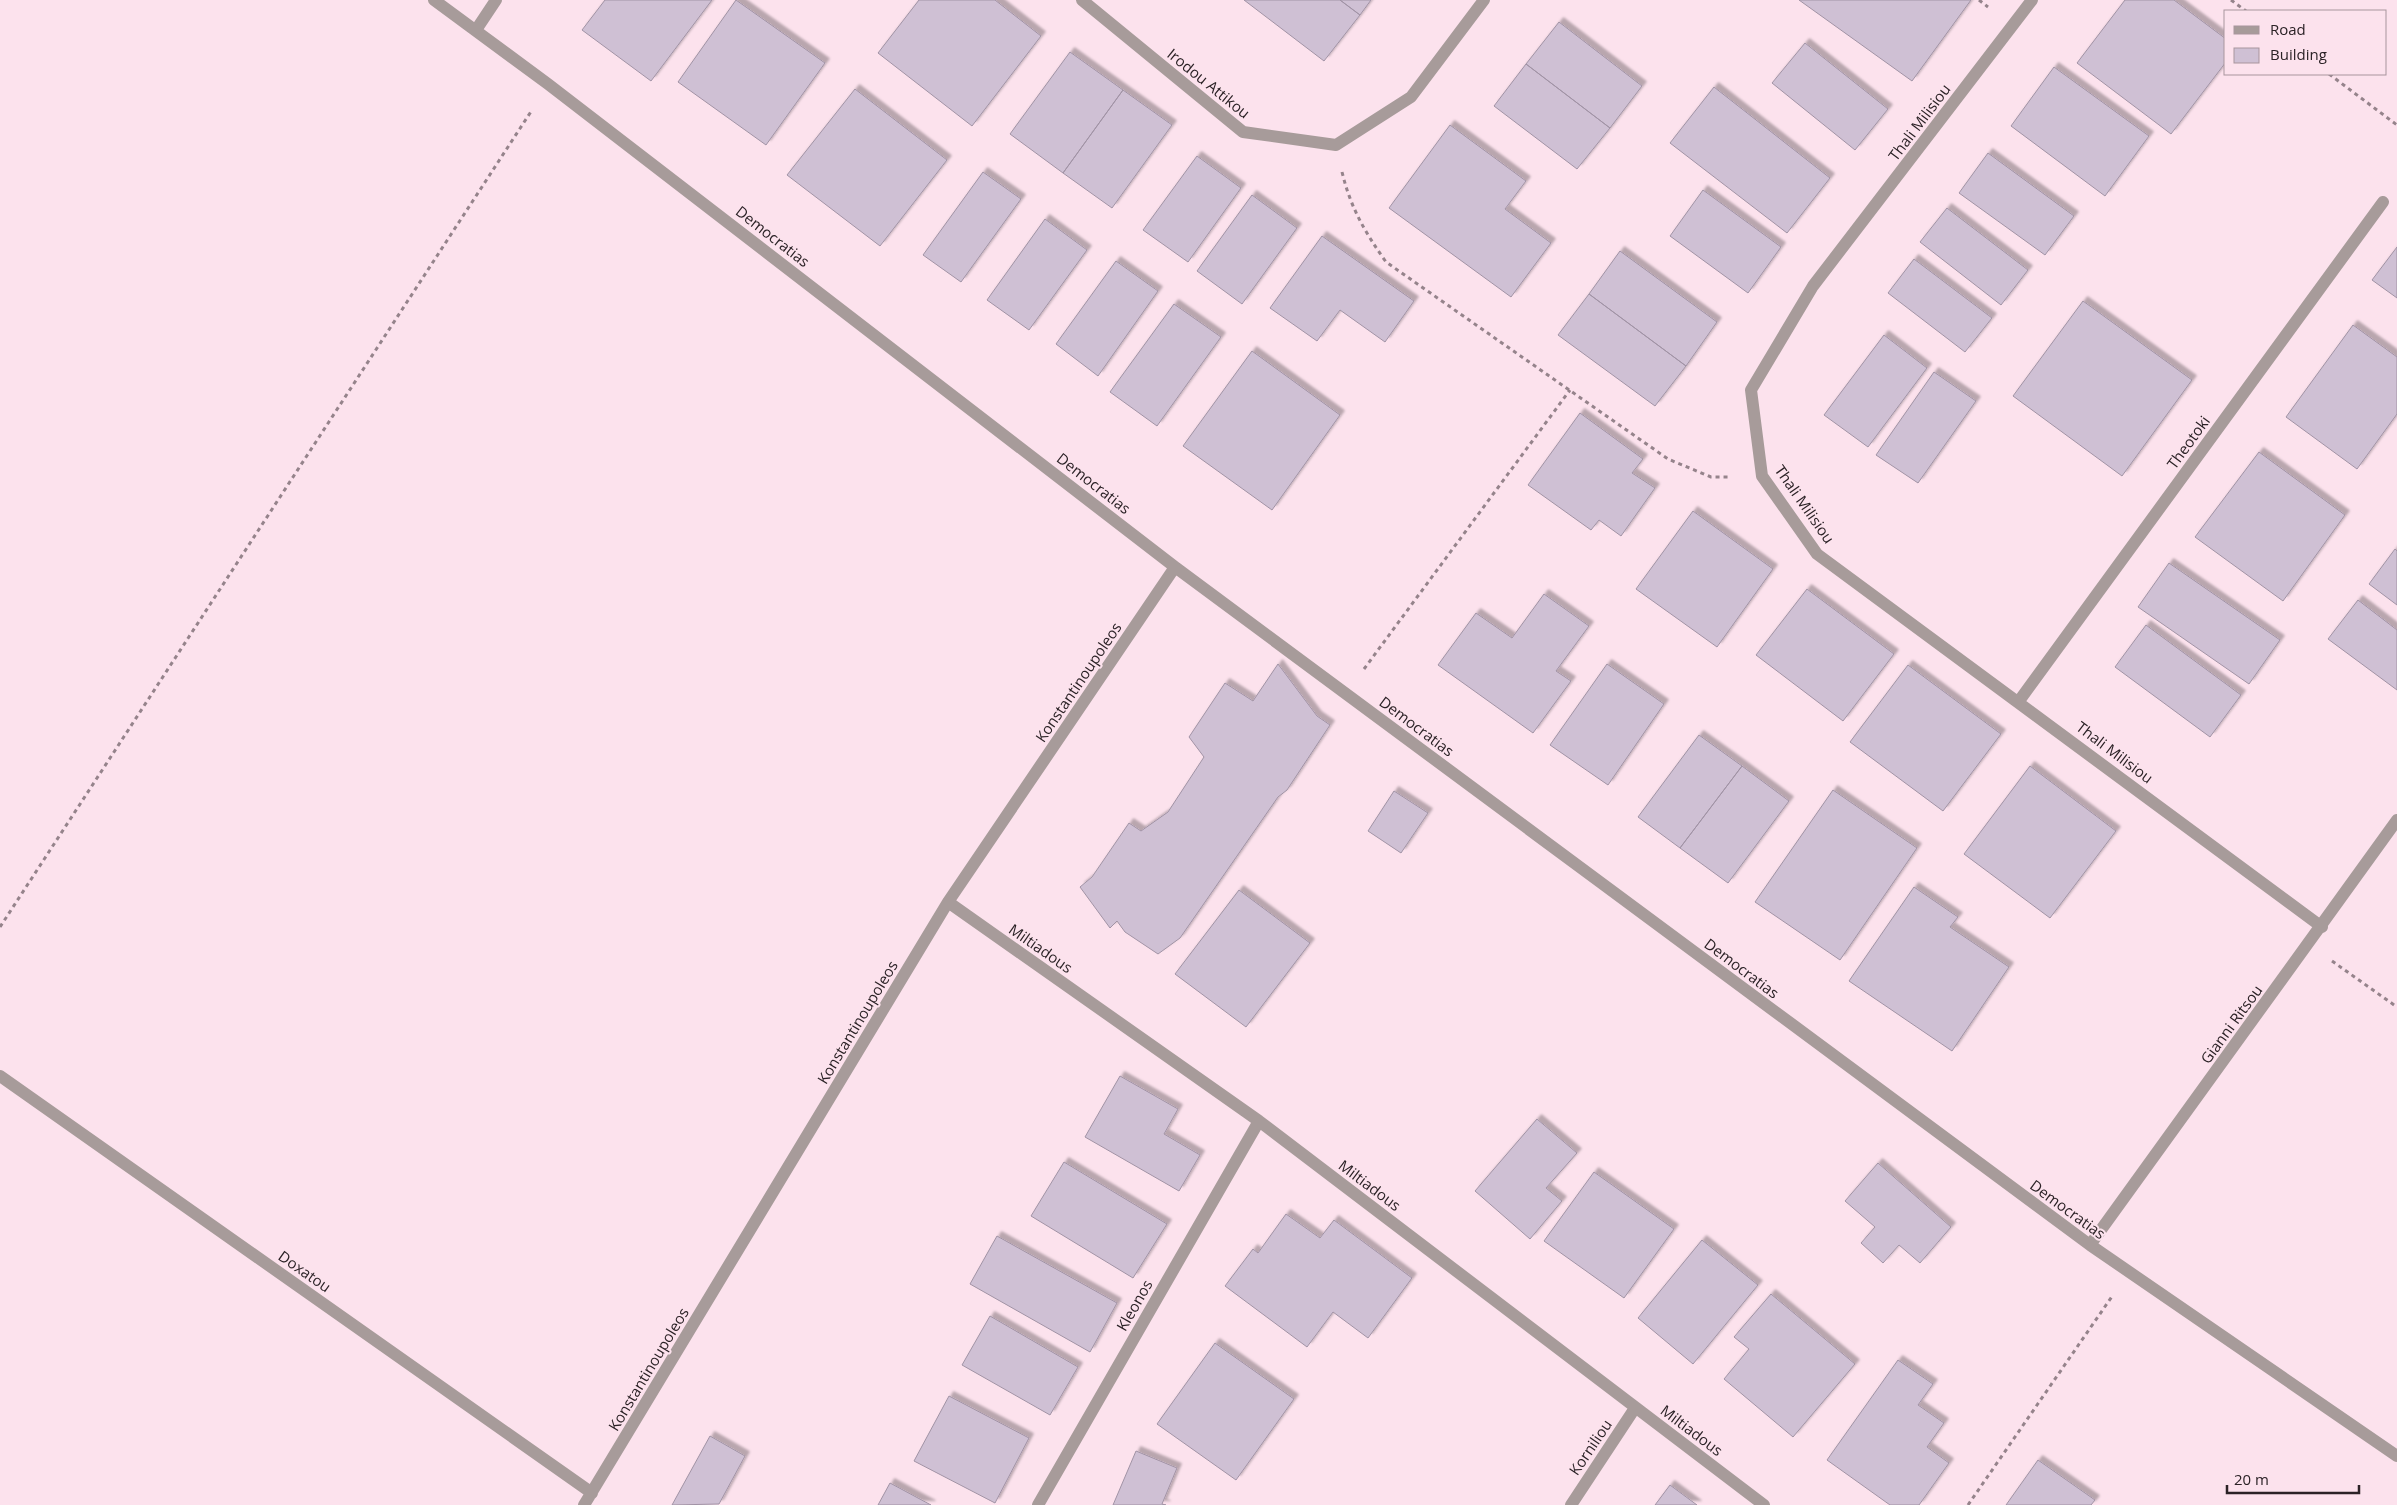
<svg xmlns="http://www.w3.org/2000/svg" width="2397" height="1505" font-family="'Open Sans',sans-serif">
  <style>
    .building { fill: #cfc0d4; stroke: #a193a5; filter: url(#shadow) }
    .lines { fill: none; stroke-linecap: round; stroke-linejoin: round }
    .path { stroke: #95838b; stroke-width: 3; stroke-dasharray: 4 4; stroke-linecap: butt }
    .minor { stroke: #a79b9a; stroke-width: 12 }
    .labels { text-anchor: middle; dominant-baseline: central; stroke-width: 4; stroke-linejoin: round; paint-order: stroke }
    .street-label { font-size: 15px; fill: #2b2226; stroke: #fce2ed }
  </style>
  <defs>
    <filter id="shadow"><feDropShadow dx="4.5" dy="-4.5" stdDeviation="1" flood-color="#0004"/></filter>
  </defs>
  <rect width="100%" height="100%" fill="#fce2ed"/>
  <!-- building -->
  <path class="building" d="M605,0H712L651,81L582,30Z
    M736,0L825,63L766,145L678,82Z
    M919,0H995L1041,36L972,126L878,53Z
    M1244,0H1340L1360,15L1324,61Z
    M1340,0H1371L1360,15Z
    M1799,0H1971L1912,81Z
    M2125,0H2174L2226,39V62L2171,134L2077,63Z
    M1559,22L1642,86L1610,128L1526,64Z
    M1805,43L1888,109L1855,150L1772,83Z
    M1070,52L1123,90L1063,173L1010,134Z
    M1526,64L1610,128L1577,169L1494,106Z
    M2054,67L2149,136L2105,196L2011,126Z
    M1714,87L1830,178L1787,233L1670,143Z
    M855,89L947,160L880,246L787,175Z
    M1123,90L1172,125L1112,208L1063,173Z
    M1450,125L1526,181L1505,209L1551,243L1511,297L1389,208Z
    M1988,153L2074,216L2045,255L1959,193Z
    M1197,156L1241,188L1188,262L1143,230Z
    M983,172L1021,199L961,282L923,255Z
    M1703,190L1781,247L1748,293L1670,236Z
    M1252,195L1297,228L1242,304L1197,271Z
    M1947,208L2028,270L2001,305L1920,242Z
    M1045,219L1087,250L1029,330L987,300Z
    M1322,236L1414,301L1385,342L1340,310L1317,341L1270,308Z
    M2397,247V298L2372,280Z
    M1620,251L1717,322L1686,366L1589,294Z
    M1914,259L1992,318L1965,352L1888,293Z
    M1116,261L1158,291L1098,376L1056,344Z
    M1589,294L1686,366L1655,406L1558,335Z
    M2083,301L2192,380L2122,476L2013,396Z
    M1174,304L1221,337L1157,426L1110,392Z
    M2353,325L2397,357V414L2357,469L2286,417Z
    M1884,335L1927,368L1868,447L1824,415Z
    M1252,351L1340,415L1272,510L1183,446Z
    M1934,372L1976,401L1918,483L1876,455Z
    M1580,413L1643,459L1632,473L1655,488L1621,536L1599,520L1591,530L1528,485Z
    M2259,452L2345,515L2283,601L2195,537Z
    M1693,511L1773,569L1717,647L1636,589Z
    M2395,549L2397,551V605L2369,584Z
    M2169,563L2280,640L2249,684L2138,607Z
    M1807,589L1894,654L1843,721L1756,655Z
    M1544,594L1589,626L1556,671L1571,681L1533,733L1438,665L1476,613L1512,638Z
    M2358,600L2397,630V690L2328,639Z
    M2146,625L2241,695L2210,737L2115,667Z
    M1278,664L1317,716L1330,725L1287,790L1278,797L1180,938L1158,954L1125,932L1117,921L1110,928L1080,887L1092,877L1129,823L1141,831L1168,812L1204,757L1189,737L1225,683L1253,701Z
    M1607,664L1664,704L1608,785L1550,745Z
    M1908,665L2001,734L1943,811L1850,742Z
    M1699,735L1742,766L1680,848L1638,817Z
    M1742,766L1789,801L1728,883L1680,848Z
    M2030,766L2116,831L2050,918L1964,854Z
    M1833,790L1917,848L1840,960L1755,902Z
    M1394,791L1428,813L1401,853L1368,831Z
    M1914,887L1958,917L1950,927L2009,967L1952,1051L1849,981Z
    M1239,890L1310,943L1246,1027L1175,974Z
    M1120,1076L1178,1109L1164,1134L1200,1155L1179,1191L1085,1137Z
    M1537,1119L1577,1153L1546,1188L1562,1201L1530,1239L1475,1191Z
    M1064,1162L1167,1224L1133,1278L1031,1216Z
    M1878,1163L1951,1227L1920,1263L1899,1245L1883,1263L1861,1243L1875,1227L1845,1201Z
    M1594,1172L1674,1229L1624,1298L1544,1241Z
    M1286,1214L1320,1238L1334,1220L1412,1278L1368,1338L1333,1312L1307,1347L1225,1286L1253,1249L1258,1253Z
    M997,1236L1117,1303L1090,1352L970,1284Z
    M1702,1240L1758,1285L1693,1364L1638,1318Z
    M1771,1294L1855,1364L1793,1437L1724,1379L1749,1349L1734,1337Z
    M990,1316L1078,1367L1050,1415L962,1365Z
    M1215,1343L1294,1399L1236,1480L1157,1424Z
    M1898,1360L1933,1384L1918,1405L1944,1423L1927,1447L1949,1463L1919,1505H1890L1827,1460Z
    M949,1396L1029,1438L995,1503L914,1461Z
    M710,1436L745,1456L719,1504L672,1505Z
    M1136,1451L1177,1468L1162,1504L1166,1505H1113Z
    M2038,1460L2095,1500L2091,1505H2006Z
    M890,1483L931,1505H878Z
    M1670,1485L1697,1505H1655Z"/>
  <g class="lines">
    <!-- path -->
    <path class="path" d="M1979,0L1988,7
      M2231,0L2246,11
      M2329,74L2397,125
      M1342,172C1351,209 1365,232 1386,262L1668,459L1711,477H1731
      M1364,669L1570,390
      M0,927L532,110
      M2332,961L2397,1007
      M1968,1505L2113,1295"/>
    <!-- minor -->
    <path class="minor" d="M434,0L548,84L1175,567L1600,882L2090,1245L2397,1456
      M1082,0L1243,132L1336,145L1411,97L1484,0
      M2032,0L1813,286L1751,390L1762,476L1817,554L2322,927
      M476,30L496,0
      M2019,701L2383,202
      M948,902L1259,1121L1764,1505
      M0,1076L592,1493
      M2090,1245L2397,820
      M584,1505L948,902L1175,567
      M1038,1505L1259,1121
      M1571,1505L1635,1408"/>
  </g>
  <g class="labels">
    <!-- street labels -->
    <g class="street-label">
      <text transform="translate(1209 83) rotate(39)">Irodou Attikou</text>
      <text transform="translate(1919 122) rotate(-53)">Thali Milisiou</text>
      <text transform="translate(773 236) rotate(38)">Democratias</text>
      <text transform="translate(2188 442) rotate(-54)">Theotoki</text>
      <text transform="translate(1094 483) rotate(38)">Democratias</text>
      <text transform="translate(1805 504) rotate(55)">Thali Milisiou</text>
      <text transform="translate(1078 682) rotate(-56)">Konstantinoupoleos</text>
      <text transform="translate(1417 726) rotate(37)">Democratias</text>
      <text transform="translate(2115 752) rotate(37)">Thali Milisiou</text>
      <text transform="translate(1041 948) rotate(35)">Miltiadous</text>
      <text transform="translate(1742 968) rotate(37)">Democratias</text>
      <text transform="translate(857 1022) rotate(-59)">Konstantinoupoleos</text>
      <text transform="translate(2231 1024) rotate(-54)">Gianni Ritsou</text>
      <text transform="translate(1370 1185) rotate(37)">Miltiadous</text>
      <text transform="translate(2068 1209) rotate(36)">Democratias</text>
      <text transform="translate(305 1271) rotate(35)">Doxatou</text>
      <text transform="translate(1134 1305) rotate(-60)">Kleonos</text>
      <text transform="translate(648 1369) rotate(-59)">Konstantinoupoleos</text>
      <text transform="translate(1692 1430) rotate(37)">Miltiadous</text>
      <text transform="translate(1590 1447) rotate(-56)">Korniliou</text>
    </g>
  </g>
  <!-- legend -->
  <rect x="2224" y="10" width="162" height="65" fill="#fce2ed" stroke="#a8959d"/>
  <rect x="2234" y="26" width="25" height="8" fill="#a79b9a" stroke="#a8959d"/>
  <text x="2270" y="35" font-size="15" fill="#2b2226">Road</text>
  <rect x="2234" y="48" width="25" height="15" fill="#cfc0d4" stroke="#a8959d"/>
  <text x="2270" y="60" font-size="15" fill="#2b2226">Building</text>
  <!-- scale -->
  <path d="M2227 1485v8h132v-8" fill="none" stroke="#2b2226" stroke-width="2.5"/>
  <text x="2234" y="1485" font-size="15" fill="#2b2226" stroke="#fce2ed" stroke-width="4" paint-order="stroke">20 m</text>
</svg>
